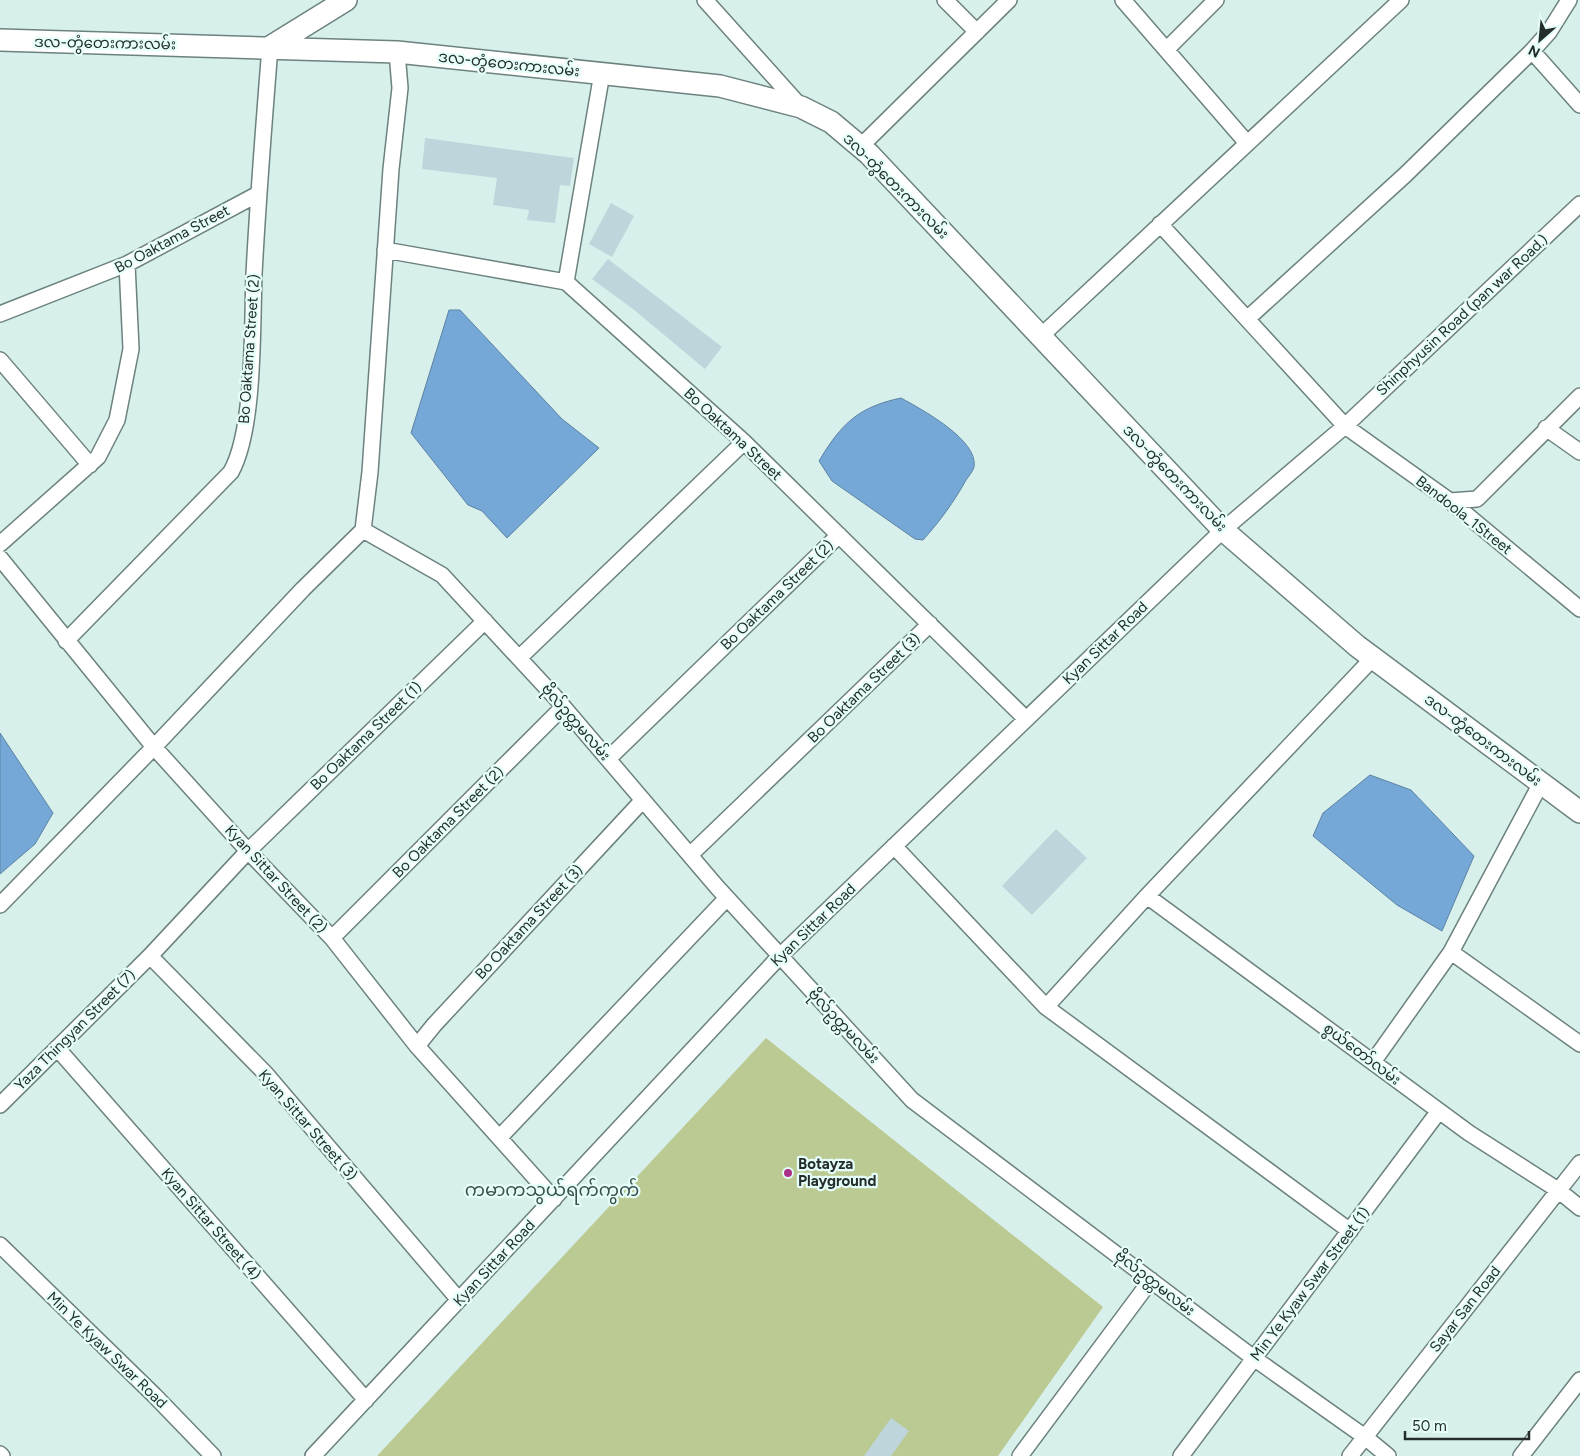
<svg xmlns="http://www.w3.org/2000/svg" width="1580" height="1456" font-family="Figtree,'Noto Sans Myanmar',sans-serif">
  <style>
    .green { fill: #bbca92 }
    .water { fill: #75a8d6; stroke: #5d83a3 }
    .building { fill: #bed5db }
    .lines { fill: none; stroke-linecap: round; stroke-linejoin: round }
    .street-casing { stroke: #6c827e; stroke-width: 18 }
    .secondary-casing { stroke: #6c827e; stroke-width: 24 }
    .street { stroke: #fff; stroke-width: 15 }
    .secondary { stroke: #fff; stroke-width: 21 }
    .poi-dot { fill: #a93187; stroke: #e5fef9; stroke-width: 2 }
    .labels { text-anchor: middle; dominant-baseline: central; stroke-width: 4.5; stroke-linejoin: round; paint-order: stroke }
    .street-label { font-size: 15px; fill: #242d2c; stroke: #e5fef9 }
    .poi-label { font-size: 15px; font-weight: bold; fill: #242d2c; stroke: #e5fef9; text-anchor: start }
    .quarter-label { font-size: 18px; fill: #3a4e4b; stroke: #e5fef9 }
  </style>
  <rect width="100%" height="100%" fill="#d8f0ec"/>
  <!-- green -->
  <path class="green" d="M766,1038L1103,1307L998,1456H377Z"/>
  <!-- water -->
  <path class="water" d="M449,310H460L562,419L599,448L507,538L482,511L468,505L411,433Z
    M901,398C921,409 979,440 974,467C973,471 969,476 966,480C954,502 940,521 923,540L915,539L832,481L819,461C841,424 858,407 901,398Z
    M0,733L53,813L35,844L0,874Z
    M1370,775L1411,790L1474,856L1442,931L1397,905L1313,836L1323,813Z"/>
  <!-- building -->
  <path class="building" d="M425,138L574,158L570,186L560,185L555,223L527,220L529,210L493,205L497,178L422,169Z
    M611,203L634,216L612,257L589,244Z
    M608,259L722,347L705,369L633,309L592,279Z
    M1056,829L1087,858L1032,915L1002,886Z
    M891,1418L909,1431L891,1456H864Z"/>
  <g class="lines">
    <defs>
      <path id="street" d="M705,0L801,107
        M945,0L977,32
        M1123,0L1247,143
        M1167,49L1216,0
        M1532,51L1580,105
        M860,147L1009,0
        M1160,224L1345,426L1450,501L1580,609
        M385,250L566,282L744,442L1026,719
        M566,282L602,73
        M0,314L127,264L258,194
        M1247,319L1405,175L1532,51L1549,32L1569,0
        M1041,336L1401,0
        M0,360L90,465
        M1546,428L1580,452
        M1450,501L1477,499L1580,396
        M363,530L442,575L555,697L717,887L912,1100L1255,1359L1365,1437L1388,1456
        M0,544L98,457L117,420L131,349L127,264
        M0,558L154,747L248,851L332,938L417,1046L554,1199
        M66,641L231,472C255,429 252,326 254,274C258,198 264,122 270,47
        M519,658L744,442
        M608,759L839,535
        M894,846L1046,1007L1350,1231
        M690,855L930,624
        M1147,896L1469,1133L1558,1190L1580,1208
        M0,905L154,747L303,589L363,530L370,472L391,169L400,88L397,52
        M332,938L563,707
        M1451,952L1580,1044
        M150,956L266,1074L459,1300
        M1046,1007L1147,896L1373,658
        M417,1046L434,1025L643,800
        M57,1048L366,1400
        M1373,1062L1451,952L1541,783
        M0,1105L150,956L248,851L485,621
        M500,1137L727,898
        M0,1245L154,1395L213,1456
        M0,1454L2,1456
        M313,1456L780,956L1223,530L1345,426L1580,204
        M1020,1456L1151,1280
        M1181,1456L1439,1111
        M1350,1456L1580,1163
        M1521,1456L1580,1380"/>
      <path id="secondary" d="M0,40L397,52L720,86L801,107L831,122L869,154L1223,530L1357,646L1580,812
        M270,47L346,0"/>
    </defs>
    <!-- street casing -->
    <use href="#street" class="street-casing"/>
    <!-- secondary casing -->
    <use href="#secondary" class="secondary-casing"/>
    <!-- street -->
    <use href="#street" class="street"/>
    <!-- secondary -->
    <use href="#secondary" class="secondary"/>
  </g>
  <!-- markers -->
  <circle class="poi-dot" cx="788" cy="1173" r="5"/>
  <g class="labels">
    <!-- street labels -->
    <g class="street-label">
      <text transform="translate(105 43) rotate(1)">ဒလ-တွံတေးကားလမ်း</text>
      <text transform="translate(509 64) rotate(6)">ဒလ-တွံတေးကားလမ်း</text>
      <text transform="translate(896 186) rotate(45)">ဒလ-တွံတေးကားလမ်း</text>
      <text transform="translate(172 239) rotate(-28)">Bo Oaktama Street</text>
      <text transform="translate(1462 315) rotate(-43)">Shinphyusin Road (pan war Road.)</text>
      <text transform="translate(249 349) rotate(-86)">Bo Oaktama Street (2)</text>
      <text transform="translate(733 434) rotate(43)">Bo Oaktama Street</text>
      <text transform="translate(1175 478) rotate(46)">ဒလ-တွံတေးကားလမ်း</text>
      <text transform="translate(1464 515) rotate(38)">Bandoola_1Street</text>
      <text transform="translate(777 595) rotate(-44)">Bo Oaktama Street (2)</text>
      <text transform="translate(1105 643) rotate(-44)">Kyan Sittar Road</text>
      <text transform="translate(864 688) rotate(-44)">Bo Oaktama Street (3)</text>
      <text transform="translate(576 722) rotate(49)">ဗိုလ်ဥတ္တမလမ်း</text>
      <text transform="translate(366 736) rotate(-44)">Bo Oaktama Street (1)</text>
      <text transform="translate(1483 740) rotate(37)">ဒလ-တွံတေးကားလမ်း</text>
      <text transform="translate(448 822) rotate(-45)">Bo Oaktama Street (2)</text>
      <text transform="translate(276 879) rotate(47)">Kyan Sittar Street (2)</text>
      <text transform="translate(529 922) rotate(-47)">Bo Oaktama Street (3)</text>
      <text transform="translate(813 925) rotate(-44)">Kyan Sittar Road</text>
      <text transform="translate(844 1026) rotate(47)">ဗိုလ်ဥတ္တမလမ်း</text>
      <text transform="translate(75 1030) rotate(-45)">Yaza Thingyan Street (7)</text>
      <text transform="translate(1362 1054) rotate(37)">စွယ်တော်လမ်း</text>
      <text transform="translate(308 1125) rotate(49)">Kyan Sittar Street (3)</text>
      <text transform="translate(211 1224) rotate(49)">Kyan Sittar Street (4)</text>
      <text transform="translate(494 1263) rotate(-47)">Kyan Sittar Road</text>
      <text transform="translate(1155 1283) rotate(38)">ဗိုလ်ဥတ္တမလမ်း</text>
      <text transform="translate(1310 1284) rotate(-53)">Min Ye Kyaw Swar Street (1)</text>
      <text transform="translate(1465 1309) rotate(-52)">Sayar San Road</text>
      <text transform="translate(107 1350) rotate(44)">Min Ye Kyaw Swar Road</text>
    </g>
    <!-- poi labels -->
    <g class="poi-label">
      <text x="798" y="1164">Botayza<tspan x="798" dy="17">Playground</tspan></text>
    </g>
    <!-- quarter labels -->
    <g class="quarter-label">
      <text x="552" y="1190">ကမာကသွယ်ရက်ကွက်</text>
    </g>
  </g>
  <!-- north arrow -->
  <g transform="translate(1540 40) rotate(207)" stroke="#e5fef9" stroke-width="4" paint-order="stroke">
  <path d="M0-4L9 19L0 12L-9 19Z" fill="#242d2c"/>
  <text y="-8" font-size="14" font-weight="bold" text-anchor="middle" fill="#242d2c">N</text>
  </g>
  <!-- scale -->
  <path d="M1405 1431v8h124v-8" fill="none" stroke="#242d2c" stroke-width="2.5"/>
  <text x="1412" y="1431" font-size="15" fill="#242d2c" stroke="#e5fef9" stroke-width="4" paint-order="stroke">50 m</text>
</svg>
